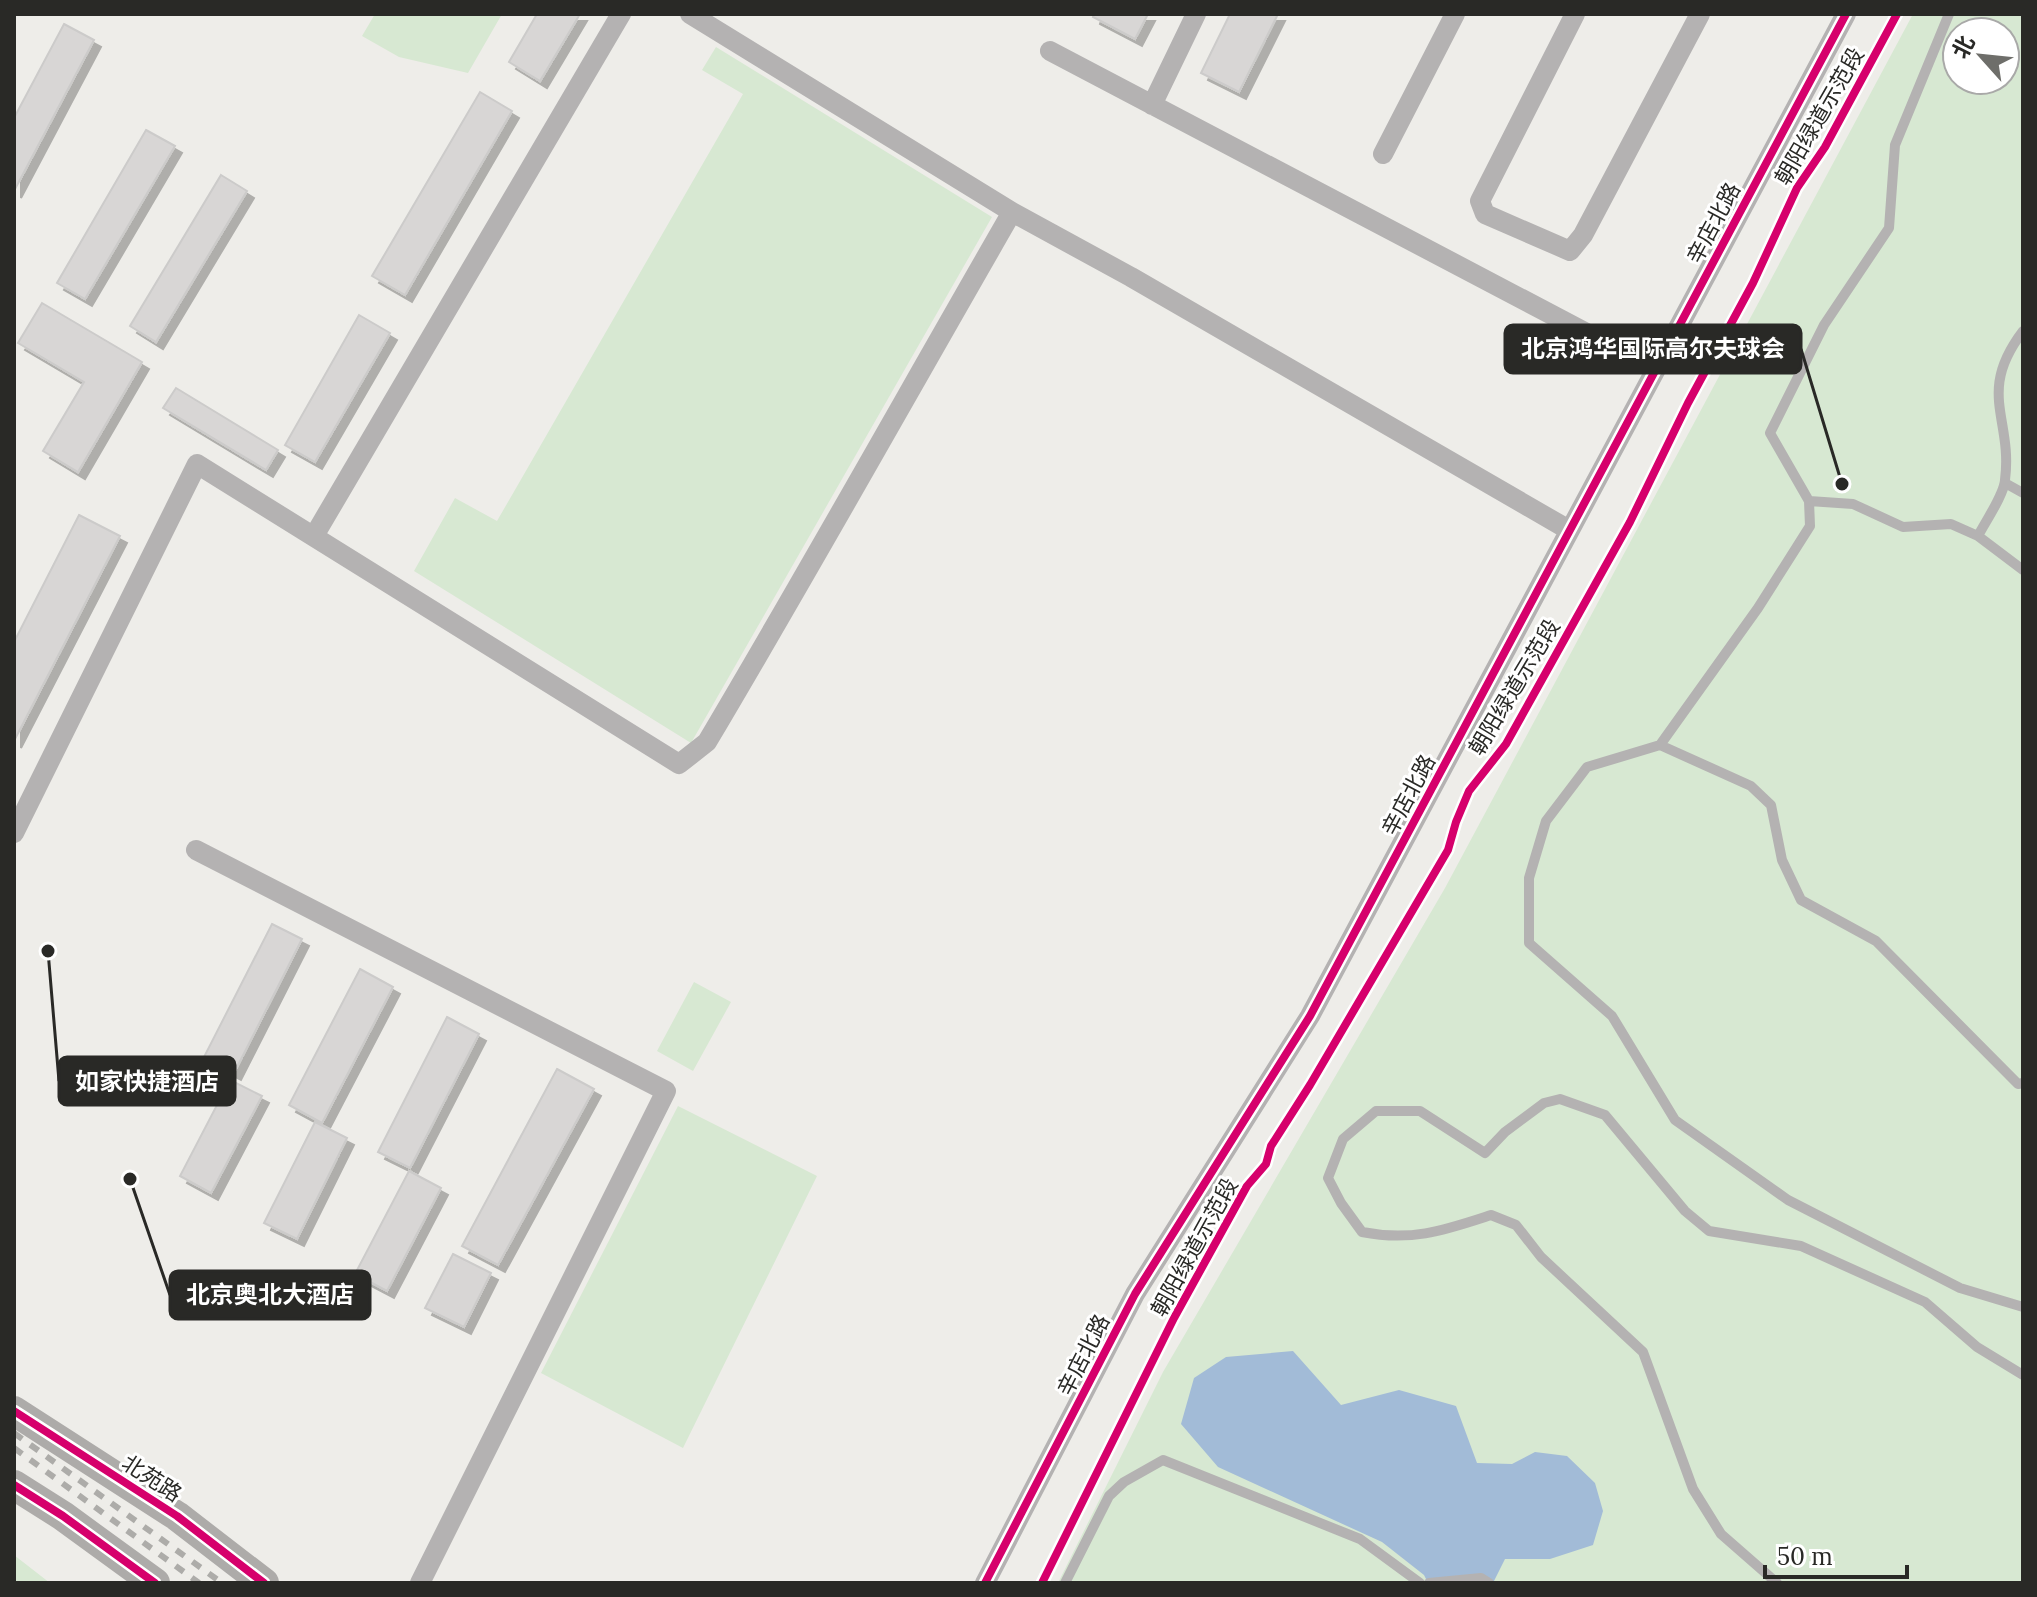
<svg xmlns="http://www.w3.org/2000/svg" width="2037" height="1597" font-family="Lora,'Noto Sans SC',serif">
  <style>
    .green { fill: #d7e8d2; fill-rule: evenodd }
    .water { fill: #a2bbd7 }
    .building { fill: #d8d6d5; stroke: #cccbca; stroke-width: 2; filter: url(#shadow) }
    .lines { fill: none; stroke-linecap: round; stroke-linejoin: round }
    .lane { stroke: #b4b2b2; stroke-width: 10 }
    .street { stroke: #b4b2b2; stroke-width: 20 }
    .primary { stroke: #adaba9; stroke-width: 30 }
    .rail { stroke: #adaca9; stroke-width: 6; stroke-dasharray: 10 10; stroke-linecap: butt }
    .cycleway-casing { stroke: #fff; stroke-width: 13 }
    .cycleway { stroke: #d6006c; stroke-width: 8 }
    .labels { text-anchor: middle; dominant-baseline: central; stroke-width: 6; stroke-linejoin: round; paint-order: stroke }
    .street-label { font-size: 22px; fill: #292926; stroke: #fff }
    .leader { fill: none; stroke: #292926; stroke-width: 3 }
    .callout-dot { fill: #292926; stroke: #fff; stroke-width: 3 }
    .callout { fill: #292926; stroke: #292926; stroke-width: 3 }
    .callout-label { font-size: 24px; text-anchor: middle; font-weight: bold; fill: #fff }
  </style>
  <defs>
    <filter id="shadow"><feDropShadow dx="7" dy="7" stdDeviation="0" flood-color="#0004"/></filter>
  </defs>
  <rect width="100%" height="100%" fill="#eeede9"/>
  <!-- green -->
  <path class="green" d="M375,14H502L468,73L399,57L362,36Z
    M1913,14H2023V1583H1058L1163,1372L1445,888ZM1957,32H2005V80H1957Z
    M716,47L992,217L691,743L414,571L455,498L497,521L743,94L702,70Z
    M694,982L731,1002L693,1071L657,1051Z
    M678,1106L817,1176L683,1448L541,1373Z
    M14,1555L50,1583H14Z"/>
  <!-- water -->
  <path class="water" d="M1293,1351L1341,1405L1399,1390L1456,1406L1477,1463L1512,1464L1535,1452L1567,1456L1595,1483L1603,1511L1593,1545L1550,1559H1505L1493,1583H1428L1424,1575L1382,1542L1218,1467L1181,1424L1194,1378L1226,1357Z"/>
  <!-- building -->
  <path class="building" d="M537,14H580L540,81L509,62Z
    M1094,14H1148L1135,39L1093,17Z
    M1230,14H1278L1239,92L1201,73Z
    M64,24L94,40L14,191V118Z
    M480,92L512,111L405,295L372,276Z
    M146,130L175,146L85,299L57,283Z
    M221,175L247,191L156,342L130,326Z
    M42,303L142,362L78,472L43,451L84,382L18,343Z
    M359,315L390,333L315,462L285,445Z
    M176,388L278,450L266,470L163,408Z
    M79,515L120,536L14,741V642Z
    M272,924L302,939L234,1073L204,1057Z
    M360,969L393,987L322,1123L289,1105Z
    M447,1017L479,1034L410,1168L378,1152Z
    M557,1069L594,1089L498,1265L462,1246Z
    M230,1080L262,1096L211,1193L180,1176Z
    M315,1122L347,1138L297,1239L264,1223Z
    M409,1171L441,1188L387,1291L355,1274Z
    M453,1254L491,1273L464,1327L425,1308Z"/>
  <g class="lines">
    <!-- lane -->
    <path class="lane" d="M2005,483L2023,493
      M1809,501L1853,504L1903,527L1951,524L1978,536L2023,570
      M1978,536C1985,522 2004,495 2005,480C2013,418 1976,393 2023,331
      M1660,745L1758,608L1810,526L1809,501L1770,433L1824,325L1889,228L1895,145L1949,14
      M2023,1083L2018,1084L1876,941L1801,900L1782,860L1771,805L1751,786L1660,745L1587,767L1546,821L1529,878V943L1612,1016L1675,1120L1788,1200L1960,1288L2023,1307
      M1065,1583L1109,1496L1124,1482L1163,1460L1360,1539L1420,1583
      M1429,1583L1481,1578L1489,1583
      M1777,1583L1721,1534L1693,1489L1643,1352L1541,1257L1516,1225L1491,1215C1445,1230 1412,1242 1362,1232L1341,1203L1328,1178L1343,1139L1376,1111H1420L1485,1153L1505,1132L1544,1103L1560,1099L1605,1115L1685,1211L1709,1231L1801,1246L1925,1302L1977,1347L2023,1375"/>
    <!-- street -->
    <path class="street" d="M690,14L1012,212L1131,277L1569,530
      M1575,14L1480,201L1485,214L1570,251L1583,235L1700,14
      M1050,51L1655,369
      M1152,105L1196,14
      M1383,154L1455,14
      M314,536L621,14
      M14,833L197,464L679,764L707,742C811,567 910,389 1012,212
      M196,850L666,1091L420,1583
      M985,1583L1135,1294L1310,1016L1846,14"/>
    <!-- primary -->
    <path class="primary" d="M14,1411L177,1516L264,1583
      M14,1485L63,1516L155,1583"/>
    <!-- rail -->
    <path class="rail" d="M14,1433L222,1583
      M14,1448L199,1583"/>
    <defs>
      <path id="cycleway" d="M14,1411L177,1516L264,1583
        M14,1485L63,1516L155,1583
        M985,1583L1135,1294L1310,1016L1846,14
        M1042,1583L1174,1318L1247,1186L1266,1164L1271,1146L1310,1085L1448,850L1456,822L1469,791L1506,744L1630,522L1688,403L1753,283L1797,188L1825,147L1897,14"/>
    </defs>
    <!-- cycleway casing -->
    <use href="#cycleway" class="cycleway-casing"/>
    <!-- cycleway -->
    <use href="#cycleway" class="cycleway"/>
  </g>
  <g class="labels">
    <!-- street labels -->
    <g class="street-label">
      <text transform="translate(1819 116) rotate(-60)">朝阳绿道示范段</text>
      <text transform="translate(1713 223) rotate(-62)">辛店北路</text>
      <text transform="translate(1514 687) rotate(-59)">朝阳绿道示范段</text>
      <text transform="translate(1408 795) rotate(-62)">辛店北路</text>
      <text transform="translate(1194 1247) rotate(-61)">朝阳绿道示范段</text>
      <text transform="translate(1083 1355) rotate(-63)">辛店北路</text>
      <text transform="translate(152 1478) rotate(33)">北苑路</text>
    </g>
  </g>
  <!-- callouts -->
  <path class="leader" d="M1842 484L1801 349M48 951L59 1081M130 1179L170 1295"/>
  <g class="callout-dot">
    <circle cx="1842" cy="484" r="8"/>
    <circle cx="48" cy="951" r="8"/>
    <circle cx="130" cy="1179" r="8"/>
  </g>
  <g class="callout">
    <rect x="1505" y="325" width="296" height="48" rx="8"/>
    <rect x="59" y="1057" width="176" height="48" rx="8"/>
    <rect x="170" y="1271" width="200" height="48" rx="8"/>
  </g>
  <g class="callout-label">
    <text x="1653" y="357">北京鸿华国际高尔夫球会</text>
    <text x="147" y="1090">如家快捷酒店</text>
    <text x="270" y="1303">北京奥北大酒店</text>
  </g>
  <!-- border -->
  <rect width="2037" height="1597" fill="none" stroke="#292926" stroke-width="32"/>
  <!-- north arrow -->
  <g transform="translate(1981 56) rotate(297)"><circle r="38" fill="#ffffff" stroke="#a9a9a8" stroke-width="2"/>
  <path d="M0-6L14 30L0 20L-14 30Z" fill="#6e6e6a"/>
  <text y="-12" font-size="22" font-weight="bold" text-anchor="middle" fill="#292926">北</text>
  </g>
  <!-- scale -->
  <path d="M1765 1565v12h142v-12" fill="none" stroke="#292926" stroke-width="4"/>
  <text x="1777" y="1565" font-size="24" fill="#292926" stroke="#ffffff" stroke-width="6" paint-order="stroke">50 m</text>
</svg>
